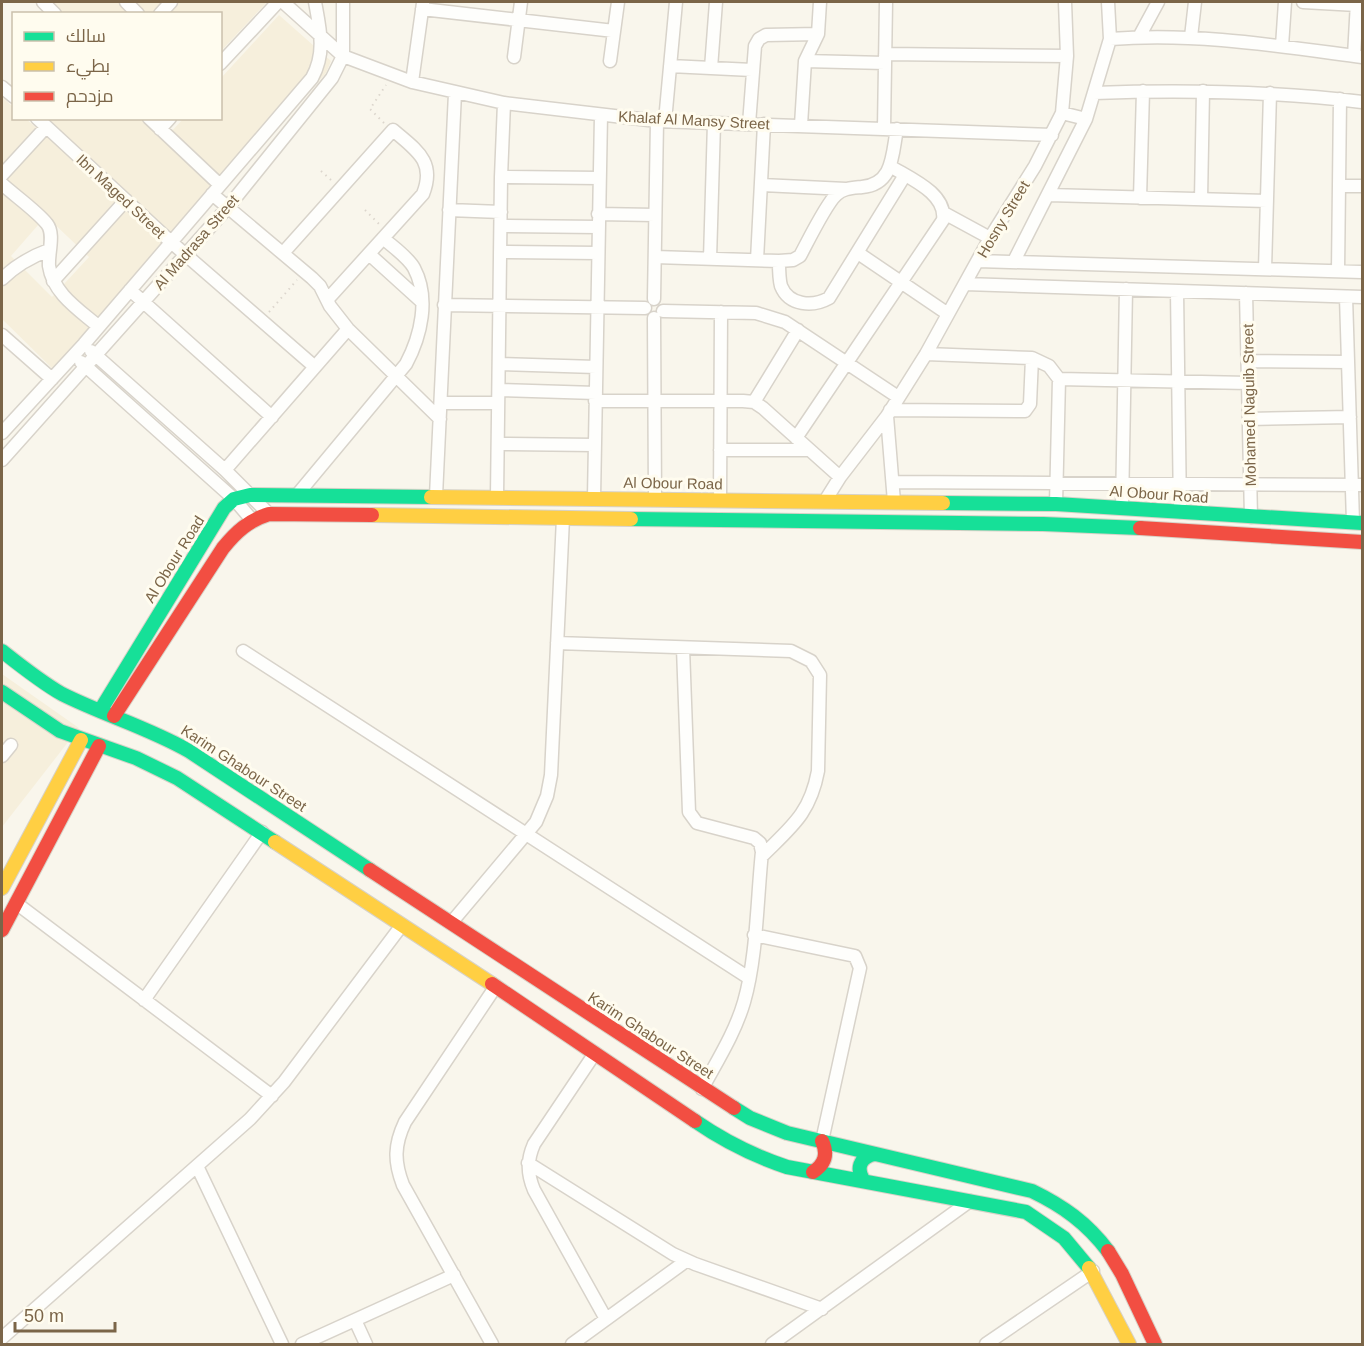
<svg xmlns="http://www.w3.org/2000/svg" width="1364" height="1346" font-family="Helvetica,Cairo,sans-serif">
  <style>
    .residential { fill: #f6efdc; fill-rule: evenodd }
    .lines { fill: none; stroke-linecap: round; stroke-linejoin: round }
    .street-casing { stroke: #d8d3ca; stroke-width: 15 }
    .fast-casing { stroke: #d7d2c7; stroke-width: 16 }
    .slow-casing { stroke: #d7d2c7; stroke-width: 16 }
    .jam-casing { stroke: #d7d2c7; stroke-width: 16 }
    .path { stroke: #dcd6cd; stroke-width: 2; stroke-dasharray: 1.5 4.5; stroke-linecap: butt }
    .street { stroke: #fefefc; stroke-width: 12 }
    .fast { stroke: #16e098; stroke-width: 14 }
    .slow { stroke: #ffcf43; stroke-width: 14 }
    .jam { stroke: #f24e42; stroke-width: 14 }
    .labels { text-anchor: middle; dominant-baseline: central; stroke-width: 6; stroke-linejoin: round; paint-order: stroke }
    .street-label { font-size: 15px; fill: #7b6548; stroke: #fffcef }
  </style>
  <rect width="100%" height="100%" fill="#f9f6ec"/>
  <!-- residential -->
  <path class="residential" d="M51,2H267L221,51L220,14L64,13Z
    M279,15L331,61L326,73L60,376L2,319V97L13,107L14,118L26,119L39,130L50,119L157,118L171,132L183,119L220,118L221,78ZM46,216L89,257L52,297L11,256Z
    M2,674L79,728L2,827Z"/>
  <g class="lines">
    <defs>
      <path id="street" d="M43,2L55,14
        M126,2L138,14
        M283,2L343,56L412,82L504,103L657,121L1052,135
        M1303,2L1357,5
        M422,9L614,31
        M160,14L171,2
        M1139,37L1158,2
        M1191,37L1195,2
        M1110,39C1195,32 1279,46 1362,57
        M1282,46L1285,2
        M885,54L1067,56
        M1354,56L1357,2
        M514,57L521,2
        M610,61L618,2
        M805,61L885,63
        M220,64L278,2
        M670,66L752,70
        M711,68L716,2
        M412,82L423,3
        M2,87L14,97
        M1094,93C1183,90 1273,91 1362,102
        M1062,113L1086,119
        M37,118L171,242L315,367
        M149,118L220,185
        M665,121L676,2
        M749,124L755,46L759,39L766,35L818,34
        M801,125L805,61L818,34L820,2
        M884,128L886,2
        M160,129L170,118
        M2,175L46,127
        M501,177L599,178
        M2,184C14,195 38,212 47,224C55,234 48,253 49,266C53,293 78,309 98,326
        M761,185L846,189
        M1339,186H1362
        M212,194L312,278L320,286L330,306L348,329L440,419
        M1049,195L1267,201
        M1140,198L1143,91
        M1201,199L1203,91
        M449,210L501,212
        M944,213L990,238
        M598,214L655,215
        M501,226L598,227
        M500,252L598,253
        M283,253L393,130C416,150 436,161 423,194L327,300
        M858,253L948,314
        M369,254L422,302
        M655,257L779,261L793,260L800,256C807,243 826,204 836,195C843,188 852,188 862,187C894,184 892,154 897,129
        M710,259L714,123
        M757,260L764,124
        M779,261C779,269 779,279 781,286C789,306 813,307 829,298L905,175
        M978,261L1362,272
        M1014,261L1086,119L1110,39L1108,2
        M1265,269L1270,93
        M1338,271L1340,99
        M2,279C16,265 30,257 49,250
        M53,281L126,200
        M965,284L1362,297
        M130,290L272,417
        M1177,291L1180,512
        M1246,293L1251,517
        M1346,297L1353,522
        M654,299L657,121
        M444,305L645,308
        M663,311L756,313L785,322L898,397
        M654,318L655,499
        M2,335L52,379
        M91,351L225,470L269,514
        M926,354L1032,358L1049,366L1059,379L1248,383
        M1248,361L1348,362
        M81,362L234,499L252,520
        M499,364L596,367
        M499,390L596,393
        M595,401H743L754,402L763,408L840,477
        M754,402L798,330
        M441,403H498
        M890,410L1025,411L1030,404L1032,358
        M887,416L894,502
        M1249,419L1350,417
        M2,433L84,344L312,78C326,53 320,29 315,2
        M796,438L943,220C947,193 909,178 890,166
        M498,444L595,445
        M720,450H809
        M2,460L228,207L332,78L343,56V2
        M225,470L348,329
        M893,482L1362,485
        M297,495L406,364C421,336 430,298 414,268C408,257 393,247 383,238
        M436,496L455,93
        M497,497L501,177L504,103
        M594,498L601,115
        M720,500L721,312
        M825,501L840,477L887,416L926,354L990,238L1035,166L1062,113L1067,56L1065,2
        M1056,504L1059,379
        M1122,508L1126,289
        M557,643L791,651L811,661L820,675L818,771C810,814 791,827 762,856
        M683,648L689,812L697,823L754,838L760,843L762,852C757,899 757,957 744,1002C735,1033 717,1061 702,1089
        M243,651L749,978
        M2,756L11,745
        M16,903L272,1096
        M451,923L536,822L547,796L551,775L563,518
        M754,935L855,956L860,968L822,1141
        M144,1000L262,832
        M595,1053L534,1144C527,1160 527,1173 534,1190L606,1319
        M528,1163L673,1254L695,1264L822,1309
        M197,1166L282,1344
        M355,1320L366,1344
        M2,1338L250,1119L284,1082L402,925
        M302,1344L454,1275
        M492,1344L403,1185C394,1162 394,1145 405,1122L496,986
        M572,1344L686,1261
        M772,1344L970,1201
        M986,1344L1093,1271"/>
      <path id="fast" d="M943,503L1056,504L1362,523
        M631,519L1043,524L1140,528
        M2,651C21,666 41,682 62,694C104,715 149,728 189,751L370,870
        M2,692L60,731L136,758L177,778L275,842
        M100,711L224,508L234,499L250,495L431,497
        M734,1108L750,1118L787,1133L1032,1191C1063,1206 1087,1223 1108,1251
        M695,1121C724,1141 754,1156 787,1167L1026,1212L1064,1238L1089,1268
        M864,1181C856,1169 859,1158 874,1154"/>
      <path id="slow" d="M431,497L943,503
        M372,515L631,519
        M275,842L492,984
        M2,888L81,740
        M1089,1268L1129,1344"/>
      <path id="jam" d="M1140,528L1362,542
        M114,716L223,548C236,532 249,520 269,514L372,515
        M370,870L734,1108
        M2,930L99,746
        M492,984L695,1121
        M813,1172C825,1164 828,1154 822,1141
        M1108,1251L1122,1274L1155,1344"/>
    </defs>
    <!-- street casing -->
    <use href="#street" class="street-casing"/>
    <!-- fast casing -->
    <use href="#fast" class="fast-casing"/>
    <!-- slow casing -->
    <use href="#slow" class="slow-casing"/>
    <!-- jam casing -->
    <use href="#jam" class="jam-casing"/>
    <!-- path -->
    <path class="path" d="M384,123L370,109L386,85
      M321,171L332,181
      M365,210L380,225
      M269,312L297,280"/>
    <!-- street -->
    <use href="#street" class="street"/>
    <!-- fast -->
    <use href="#fast" class="fast"/>
    <!-- slow -->
    <use href="#slow" class="slow"/>
    <!-- jam -->
    <use href="#jam" class="jam"/>
  </g>
  <g class="labels">
    <!-- street labels -->
    <g class="street-label">
      <text transform="translate(694 120) rotate(3)">Khalaf Al Mansy Street</text>
      <text transform="translate(121 196) rotate(43)">Ibn Maged Street</text>
      <text transform="translate(1003 219) rotate(-59)">Hosny Street</text>
      <text transform="translate(196 242) rotate(-49)">Al Madrasa Street</text>
      <text transform="translate(1249 405) rotate(-91)">Mohamed Naguib Street</text>
      <text transform="translate(673 483) rotate(1)">Al Obour Road</text>
      <text transform="translate(1159 494) rotate(4)">Al Obour Road</text>
      <text transform="translate(174 559) rotate(-58)">Al Obour Road</text>
      <text transform="translate(244 768) rotate(33)">Karim Ghabour Street</text>
      <text transform="translate(651 1035) rotate(33)">Karim Ghabour Street</text>
    </g>
  </g>
  <!-- border -->
  <rect width="1364" height="1346" fill="none" stroke="#7b6548" stroke-width="6"/>
  <!-- legend -->
  <rect x="12" y="12" width="210" height="108" fill="#fffcef" stroke="#cac0ac" stroke-width="1.5"/>
  <rect x="24" y="32" width="30" height="9" fill="#16e098" stroke="#cac0ac" stroke-width="1.5"/>
  <text x="66" y="42" font-size="18" fill="#7b6548">سالك</text>
  <rect x="24" y="62" width="30" height="9" fill="#ffcf43" stroke="#cac0ac" stroke-width="1.5"/>
  <text x="66" y="72" font-size="18" fill="#7b6548">بطيء</text>
  <rect x="24" y="92" width="30" height="9" fill="#f24e42" stroke="#cac0ac" stroke-width="1.5"/>
  <text x="66" y="102" font-size="18" fill="#7b6548">مزدحم</text>
  <!-- scale -->
  <path d="M15 1322v9h100v-9" fill="none" stroke="#7b6548" stroke-width="3"/>
  <text x="24" y="1322" font-size="18" fill="#7b6548" stroke="#fffcef" stroke-width="4.5" paint-order="stroke">50 m</text>
</svg>
